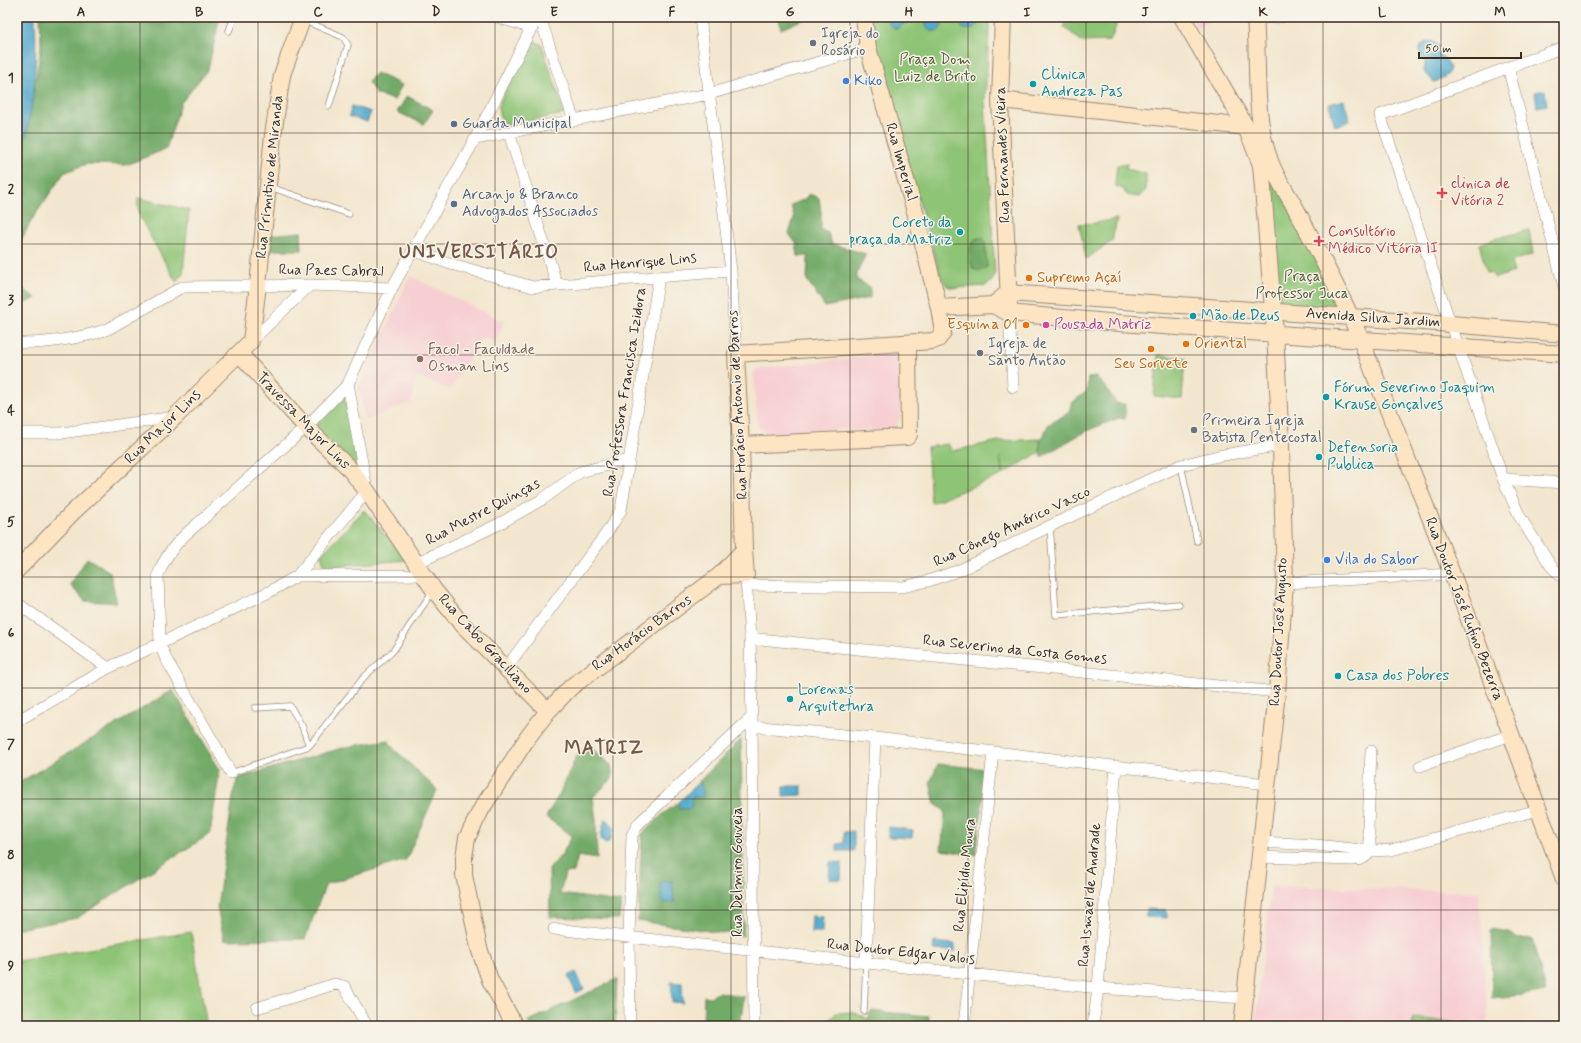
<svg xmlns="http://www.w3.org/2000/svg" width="1581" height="1043" font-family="Mynerve,sans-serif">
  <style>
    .built { fill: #f7cfd3 }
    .green { fill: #8ec476; stroke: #64774a }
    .forest { fill: #72aa67; stroke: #566a42 }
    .water { fill: #50a9cd; stroke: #466a76 }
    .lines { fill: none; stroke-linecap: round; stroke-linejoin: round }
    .lane-casing { stroke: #978876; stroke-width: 7 }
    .street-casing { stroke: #978876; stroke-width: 12 }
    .secondary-casing { stroke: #978876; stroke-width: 18 }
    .lane { stroke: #fff; stroke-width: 5.5 }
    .street { stroke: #fff; stroke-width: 11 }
    .secondary { stroke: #fde5c4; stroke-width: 16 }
    .grid { fill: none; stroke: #3b2a1e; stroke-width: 1; stroke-opacity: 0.55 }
    .worship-dot { fill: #6b7280; stroke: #f7f3e8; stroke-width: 1.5 }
    .shop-dot { fill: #3f7fe0; stroke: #f7f3e8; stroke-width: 1.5 }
    .culture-dot { fill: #0f9aa8; stroke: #f7f3e8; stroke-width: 1.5 }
    .service-dot { fill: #5c6f8a; stroke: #f7f3e8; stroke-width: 1.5 }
    .health-dot { fill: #e0444e; stroke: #f7f3e8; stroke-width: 1.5 }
    .food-dot { fill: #e8710a; stroke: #f7f3e8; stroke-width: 1.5 }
    .hotel-dot { fill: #d1479c; stroke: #f7f3e8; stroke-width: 1.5 }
    .education-dot { fill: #8d6e63; stroke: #f7f3e8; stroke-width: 1.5 }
    .labels { text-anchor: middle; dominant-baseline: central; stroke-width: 3; stroke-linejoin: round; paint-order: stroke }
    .worship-label { font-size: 15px; fill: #5b616d; stroke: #f7f3e8; text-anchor: start }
    .park-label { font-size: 15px; fill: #545838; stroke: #f7f3e8 }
    .culture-label { font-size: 15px; fill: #0d838f; stroke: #f7f3e8; text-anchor: start }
    .shop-label { font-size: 15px; fill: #366cbe; stroke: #f7f3e8; text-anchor: start }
    .service-label { font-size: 15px; fill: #4e5e75; stroke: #f7f3e8; text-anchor: start }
    .street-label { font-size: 15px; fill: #3b2a1e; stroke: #f7f3e8 }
    .health-label { font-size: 15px; fill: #be3a42; stroke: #f7f3e8; text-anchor: start }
    .food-label { font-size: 15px; fill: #c56008; stroke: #f7f3e8; text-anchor: start }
    .hotel-label { font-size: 15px; fill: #b23c85; stroke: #f7f3e8; text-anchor: start }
    .education-label { font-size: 15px; fill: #785e54; stroke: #f7f3e8; text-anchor: start }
    .district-label { font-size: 19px; font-weight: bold; letter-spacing: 1px; fill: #765848; stroke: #f7f3e8 }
    .neatline { fill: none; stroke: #3b2a1e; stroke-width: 1.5 }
    .grid-label { font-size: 13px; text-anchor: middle; font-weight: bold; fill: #3b2a1e }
  </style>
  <rect width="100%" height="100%" fill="#f7f3e8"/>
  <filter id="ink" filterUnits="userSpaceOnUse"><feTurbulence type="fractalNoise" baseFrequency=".025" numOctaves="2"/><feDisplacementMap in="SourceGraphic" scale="8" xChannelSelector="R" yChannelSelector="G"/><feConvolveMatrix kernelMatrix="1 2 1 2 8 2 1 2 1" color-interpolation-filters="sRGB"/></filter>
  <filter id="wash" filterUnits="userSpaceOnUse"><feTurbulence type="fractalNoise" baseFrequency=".012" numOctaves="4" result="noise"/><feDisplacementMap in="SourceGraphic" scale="16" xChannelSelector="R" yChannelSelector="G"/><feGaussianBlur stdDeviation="0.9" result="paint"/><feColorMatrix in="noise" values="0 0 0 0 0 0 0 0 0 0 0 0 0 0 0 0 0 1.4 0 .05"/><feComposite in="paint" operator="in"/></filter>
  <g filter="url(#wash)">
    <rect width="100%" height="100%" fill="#f3e6ce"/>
    <!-- built -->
    <path class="built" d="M1191,17H1217L1197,28Z
      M410,276L504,322L495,342L482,337L450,390L417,376L411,402L366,420L358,390Z
      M888,354L896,357L901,362V417L895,426L886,430H823L766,433L758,427L753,375L757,369Z
      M1271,886L1479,892L1488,1026H1255Z"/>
    <!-- green -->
    <path class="green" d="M872,17H990L985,100L995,275L991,282L985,286L954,288L947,286L941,278L874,45Z
      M1068,17H1114L1116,26L1112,37L1108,41L1082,42L1064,27Z
      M535,41L542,45L565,114L506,125L500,118L498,107L510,78L529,43Z
      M1127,163L1126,169L1146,174V190L1139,197L1127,195L1123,189L1115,186L1117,165H1126Z
      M1270,171L1343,313L1281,309L1265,173Z
      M138,198L189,210L183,273L176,282L144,225L138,212Z
      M1117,219L1112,241L1086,259L1079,224L1096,223Z
      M1529,230L1533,254L1511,262L1514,272L1495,278L1491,273H1487L1479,244L1497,238Z
      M1158,355L1185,358L1182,399L1154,396Z
      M344,394L362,475L315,426Z
      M1040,439V452L1003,474L1000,457L1002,475L931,503L927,447L948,444L952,451L998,441Z
      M364,510L407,560L325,567L321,555Z
      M191,932L207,1026H17V961Z
      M853,1012L876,1023L875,1026H823L836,1013Z
      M1413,1018L1487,1026H1412Z"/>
    <!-- forest -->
    <path class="forest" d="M40,17H220L208,69L181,103L166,149L126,165L86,164L64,173L33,218L17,247V167L23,148L30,114L41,47Z
      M779,17H803L804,19L781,29Z
      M376,73L402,85L394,100L376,94L368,82Z
      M407,96L433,110L424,124L397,112Z
      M809,194L819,198L821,212V230L828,233L832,244L866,254L859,268L856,279L870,287V298L825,307L807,280L808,256H798L796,243L789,234L794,217L791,205L803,200Z
      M301,232L302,250H269V235Z
      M981,238L985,241L987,267C982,271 979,271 973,269C969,257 968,249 975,239Z
      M17,285L36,298L17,307Z
      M1096,377L1106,388L1116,403L1125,404V419L1119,418L1086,431L1041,457L1040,439L1044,435L1048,425L1068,413L1073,402L1087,391L1088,378Z
      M87,558L110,572L117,603L85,601L70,585Z
      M173,690L220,770L210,834L77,918L17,929V784Z
      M741,739L744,936L638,921L642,834L663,814L678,803Z
      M388,740L394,749L437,790L406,860L326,884L305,939L224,940L217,907L234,790L238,778L346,747Z
      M588,745L611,765L613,778L593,797L596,820L597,859L578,856L574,872L565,873L560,894L621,902L619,919L550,917L549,869L562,854L572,836L546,817L560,793L577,755Z
      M938,764L986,769L976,855L941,850L945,816L944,810L935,804L930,783Z
      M1491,929L1509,932L1518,939L1532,938L1546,991L1523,995L1492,998Z
      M617,979L615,1026H531L527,1022Z
      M719,992L744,997L740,1026H707L703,1022L704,996L711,997Z
      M871,1011L929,1016L928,1026H875L876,1023L868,1019Z"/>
    <!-- water -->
    <path class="water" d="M17,17H35C38,67 33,119 17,167Z
      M886,17H907L908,21L896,29L889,24Z
      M935,17L941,19L942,26L938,31H931L927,28L925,23L929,18Z
      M961,17H980V21L974,29H963L960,23Z
      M1432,41L1438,45L1440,54L1447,61L1450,68C1447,78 1443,79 1434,82L1424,72L1425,61C1415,53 1420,41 1432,41Z
      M1545,90L1547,105L1537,107L1535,92Z
      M1344,100L1350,121L1335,126L1329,104Z
      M352,106L371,112L367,122L349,116Z
      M700,781L704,797H692L691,809H679L678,803Z
      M783,786H802V795L783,796Z
      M605,819L608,820L614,828L610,841L606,843L601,840V834Z
      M889,827L913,830L912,838L888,837Z
      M854,831V851H837V844L844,843V832Z
      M830,862L842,863L841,880L829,879Z
      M672,881L674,902L662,903L660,882Z
      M1146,909L1167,910V918L1146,917Z
      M812,916L823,917L822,932H811Z
      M934,942L955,944V951L933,950Z
      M576,972L584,989L576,993L568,976Z
      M671,982L682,983L683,1003L672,1002Z"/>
  </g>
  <g filter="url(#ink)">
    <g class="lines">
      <defs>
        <path id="lane" d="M303,20L343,37L348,45L329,106
          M229,31L234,17
          M270,187L349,214
          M1181,465L1197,541
          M1050,526L1056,615L1179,604
          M255,708L290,706L302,726L309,746
          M231,773L309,746L364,677L393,651L432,592
          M864,1011L866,963"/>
        <path id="street" d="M497,17L532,28
          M540,17L574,121
          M700,17L731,271L736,354
          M1256,19L1281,17
          M1564,47L1380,115L1503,479L1520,517L1537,544L1551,566L1564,579
          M1508,67L1564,287
          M509,133L557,285
          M475,139L709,94L868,48
          M413,250L451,264L533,287L731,271
          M1009,313L1013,387
          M251,341L310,285
          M17,343C44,344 83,338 108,329L182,287L310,285L392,288
          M17,433H61L175,417
          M1503,479L1564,483
          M417,563L497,525L543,499L580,472L628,460
          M297,576L424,575
          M746,579L750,638L752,717L754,1026
          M1285,583L1452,574
          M747,585L903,587L928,581L960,570L1050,526L1181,465L1218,456L1281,445
          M17,603L108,668
          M750,638L1277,692
          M506,668L608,531L621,510L659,277
          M17,721L108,668L269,592L297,576L367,491L348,384
          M752,726L875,738L1267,784
          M1420,766L1511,735
          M231,773L165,657L160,644L158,575C164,559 172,547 185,535L306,427L348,384L392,288L475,139L537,17
          M1262,842L1316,845L1371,851L1391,850L1538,810
          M1371,851L1368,828L1371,751
          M1260,857L1353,860C1362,860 1365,858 1371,851
          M554,929L1098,988L1244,998
          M866,963L875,738
          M257,1008L335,984L344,986L367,1026
          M630,1026L629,937L632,835L639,823L752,717
          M964,1026L993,752
          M1093,1026L1098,988L1116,766"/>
        <path id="secondary" d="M1003,17L1000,100L1009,303
          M1182,17L1246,127L1261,165L1275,333L1281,445L1285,583L1277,692L1242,1026
          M1255,17C1259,65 1253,115 1270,161C1276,178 1288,194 1296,209C1319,252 1342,296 1361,340L1459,592L1564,879
          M1000,100L1246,127
          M993,305L1008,293L1451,324L1564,334
          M939,308L993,305L1009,313L1120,323L1564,354
          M239,353L306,427L348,467L367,491L434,590L460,622L548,711
          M741,445L907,437L909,435L908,344
          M17,570L72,513L175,417L251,341L258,285L273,135L282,75L303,17
          M719,576L746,575L744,550L741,445L736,354L933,341L938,339L943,332L939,308L916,215L868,48L864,17
          M515,1026L490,980L479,948L464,875V857L467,838L482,808L528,737L548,711L571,687L719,576L744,550"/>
      </defs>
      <!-- lane casing -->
      <use href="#lane" class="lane-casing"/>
      <!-- street casing -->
      <use href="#street" class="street-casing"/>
      <!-- secondary casing -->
      <use href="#secondary" class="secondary-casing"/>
      <!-- lane -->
      <use href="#lane" class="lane"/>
      <!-- street -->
      <use href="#street" class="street"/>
      <!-- secondary -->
      <use href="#secondary" class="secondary"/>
    </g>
  </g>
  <!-- grid -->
  <path class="grid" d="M140,17V1026M258,17V1026M377,17V1026M495,17V1026M613,17V1026M731,17V1026M850,17V1026M968,17V1026M1086,17V1026M1204,17V1026M1323,17V1026M1441,17V1026M17,133H1564M17,244H1564M17,355H1564M17,466H1564M17,577H1564M17,688H1564M17,799H1564M17,910H1564"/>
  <!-- markers -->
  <g class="worship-dot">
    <circle cx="813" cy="43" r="4"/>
    <circle cx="980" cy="353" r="4"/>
    <circle cx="1194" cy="430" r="4"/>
  </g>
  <g class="shop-dot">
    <circle cx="846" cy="81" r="4"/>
    <circle cx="1327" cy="560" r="4"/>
  </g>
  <g class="culture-dot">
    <circle cx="1033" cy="84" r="4"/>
    <circle cx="960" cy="232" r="4"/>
    <circle cx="1193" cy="316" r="4"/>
    <circle cx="1326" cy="397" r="4"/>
    <circle cx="1319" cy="457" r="4"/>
    <circle cx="1338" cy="676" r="4"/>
    <circle cx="790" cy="699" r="4"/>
  </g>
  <g class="service-dot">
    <circle cx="454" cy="124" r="4"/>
    <circle cx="454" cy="204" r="4"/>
  </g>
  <g class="health-dot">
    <path d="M1440 187h4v4h4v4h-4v4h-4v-4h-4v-4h4z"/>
    <path d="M1317 235h4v4h4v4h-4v4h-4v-4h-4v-4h4z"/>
  </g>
  <g class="food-dot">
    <circle cx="1029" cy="278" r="4"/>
    <circle cx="1026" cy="325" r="4"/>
    <circle cx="1186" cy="344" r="4"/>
    <circle cx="1151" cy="349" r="4"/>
  </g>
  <circle class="hotel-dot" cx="1046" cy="325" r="4"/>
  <circle class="education-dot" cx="420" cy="359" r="4"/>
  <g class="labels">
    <!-- worship labels -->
    <g class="worship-label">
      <text x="821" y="34">Igreja do<tspan x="821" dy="17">Rosário</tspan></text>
      <text x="988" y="344">Igreja de<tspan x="988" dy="17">Santo Antão</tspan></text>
      <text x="1202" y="421">Primeira Igreja<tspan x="1202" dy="17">Batista Pentecostal</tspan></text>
    </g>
    <!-- park labels -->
    <g class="park-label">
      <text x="935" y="60">Praça Dom<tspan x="935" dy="17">Luiz de Brito</tspan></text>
      <text x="1302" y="277">Praça<tspan x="1302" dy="17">Professor Juca</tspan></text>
    </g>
    <!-- culture labels -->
    <g class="culture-label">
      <text x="1041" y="75">Clinica<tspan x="1041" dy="17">Andreza Pas</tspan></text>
      <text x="952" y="223" text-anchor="end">Coreto da<tspan x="952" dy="17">praça da Matriz</tspan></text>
      <text x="1201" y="316">Mão de Deus</text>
      <text x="1334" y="388">Fórum Severino Joaquim<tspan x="1334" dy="17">Krause Gonçalves</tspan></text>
      <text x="1327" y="448">Defensoria<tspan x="1327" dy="17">Publica</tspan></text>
      <text x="1346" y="676">Casa dos Pobres</text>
      <text x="798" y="690">Lorenas<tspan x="798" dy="17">Arquitetura</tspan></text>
    </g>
    <!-- shop labels -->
    <g class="shop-label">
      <text x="854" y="81">Kiko</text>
      <text x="1335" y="560">Vila do Sabor</text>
    </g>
    <!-- service labels -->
    <g class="service-label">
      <text x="462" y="124">Guarda Municipal</text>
      <text x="462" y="195">Arcanjo &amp; Branco<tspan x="462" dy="17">Advogados Associados</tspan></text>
    </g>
    <!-- street labels -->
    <g class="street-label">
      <text transform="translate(1003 155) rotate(-92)">Rua Fernandes Vieira</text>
      <text transform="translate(901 162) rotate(74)">Rua Imperial</text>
      <text transform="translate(270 177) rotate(-84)">Rua Primitivo de Miranda</text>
      <text transform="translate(640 263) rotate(-5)">Rua Henrique Lins</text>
      <text transform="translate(331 271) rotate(1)">Rua Paes Cabral</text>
      <text transform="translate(1373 318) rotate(4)">Avenida Silva Jardim</text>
      <text transform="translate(625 392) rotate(-81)">Rua Professora Francisca Izidora</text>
      <text transform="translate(738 405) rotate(-93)">Rua Horácio Antonio de Barros</text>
      <text transform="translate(303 421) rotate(46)">Travessa Major Lins</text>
      <text transform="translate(163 427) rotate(-44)">Rua Major Lins</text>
      <text transform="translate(483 512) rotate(-28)">Rua Mestre Quinças</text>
      <text transform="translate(1012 527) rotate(-25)">Rua Cônego Américo Vasco</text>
      <text transform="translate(1464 609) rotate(69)">Rua Doutor José Rufino Bezerra</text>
      <text transform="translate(1279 632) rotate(-87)">Rua Doutor José Augusto</text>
      <text transform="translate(642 633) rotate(-36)">Rua Horácio Barros</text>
      <text transform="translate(485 644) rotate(47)">Rua Cabo Graciliano</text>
      <text transform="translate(1015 650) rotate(6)">Rua Severino da Costa Gomes</text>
      <text transform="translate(738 872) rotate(-90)">Rua Delmiro Gouveia</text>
      <text transform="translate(965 875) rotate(-84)">Rua Elipídio Moura</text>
      <text transform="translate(1090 895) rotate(-85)">Rua Ismael de Andrade</text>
      <text transform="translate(901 952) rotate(6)">Rua Doutor Edgar Valois</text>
    </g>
    <!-- health labels -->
    <g class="health-label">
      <text x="1451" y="184">clinica de<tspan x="1451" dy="17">Vitória 2</tspan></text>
      <text x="1328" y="232">Consultório<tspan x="1328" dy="17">Médico Vitória II</tspan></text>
    </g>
    <!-- food labels -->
    <g class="food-label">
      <text x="1037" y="278">Supremo Açaí</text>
      <text x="1018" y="325" text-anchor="end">Esquina 01</text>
      <text x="1194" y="344">Oriental</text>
      <text x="1151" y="364" text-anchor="middle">Seu Sorvete</text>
    </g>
    <!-- hotel labels -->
    <g class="hotel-label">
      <text x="1054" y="325">Pousada Matriz</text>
    </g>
    <!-- education labels -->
    <g class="education-label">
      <text x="428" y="350">Facol - Faculdade<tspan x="428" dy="17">Osman Lins</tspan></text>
    </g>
    <!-- district labels -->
    <g class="district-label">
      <text x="479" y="252">UNIVERSITÁRIO</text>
      <text x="604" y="748">MATRIZ</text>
    </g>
  </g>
  <!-- margin -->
  <rect width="1581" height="1043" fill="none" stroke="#f7f3e8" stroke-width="44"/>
  <!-- scale -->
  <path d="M1419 52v6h102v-6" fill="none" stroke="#3b2a1e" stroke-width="2"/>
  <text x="1425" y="52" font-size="12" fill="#3b2a1e" stroke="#f7f3e8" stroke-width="3" paint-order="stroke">50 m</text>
  <rect x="22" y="22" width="1537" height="999" class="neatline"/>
  <g class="grid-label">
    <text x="81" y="16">A</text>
    <text x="199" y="16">B</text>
    <text x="318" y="16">C</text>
    <text x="436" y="16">D</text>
    <text x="554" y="16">E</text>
    <text x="672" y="16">F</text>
    <text x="790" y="16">G</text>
    <text x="909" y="16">H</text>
    <text x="1027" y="16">I</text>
    <text x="1145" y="16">J</text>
    <text x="1263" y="16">K</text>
    <text x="1382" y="16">L</text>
    <text x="1500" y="16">M</text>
    <text x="11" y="82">1</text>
    <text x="11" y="193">2</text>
    <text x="11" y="304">3</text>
    <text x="11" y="415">4</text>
    <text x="11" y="526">5</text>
    <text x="11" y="637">6</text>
    <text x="11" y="748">7</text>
    <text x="11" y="859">8</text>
    <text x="11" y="970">9</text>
  </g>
</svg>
